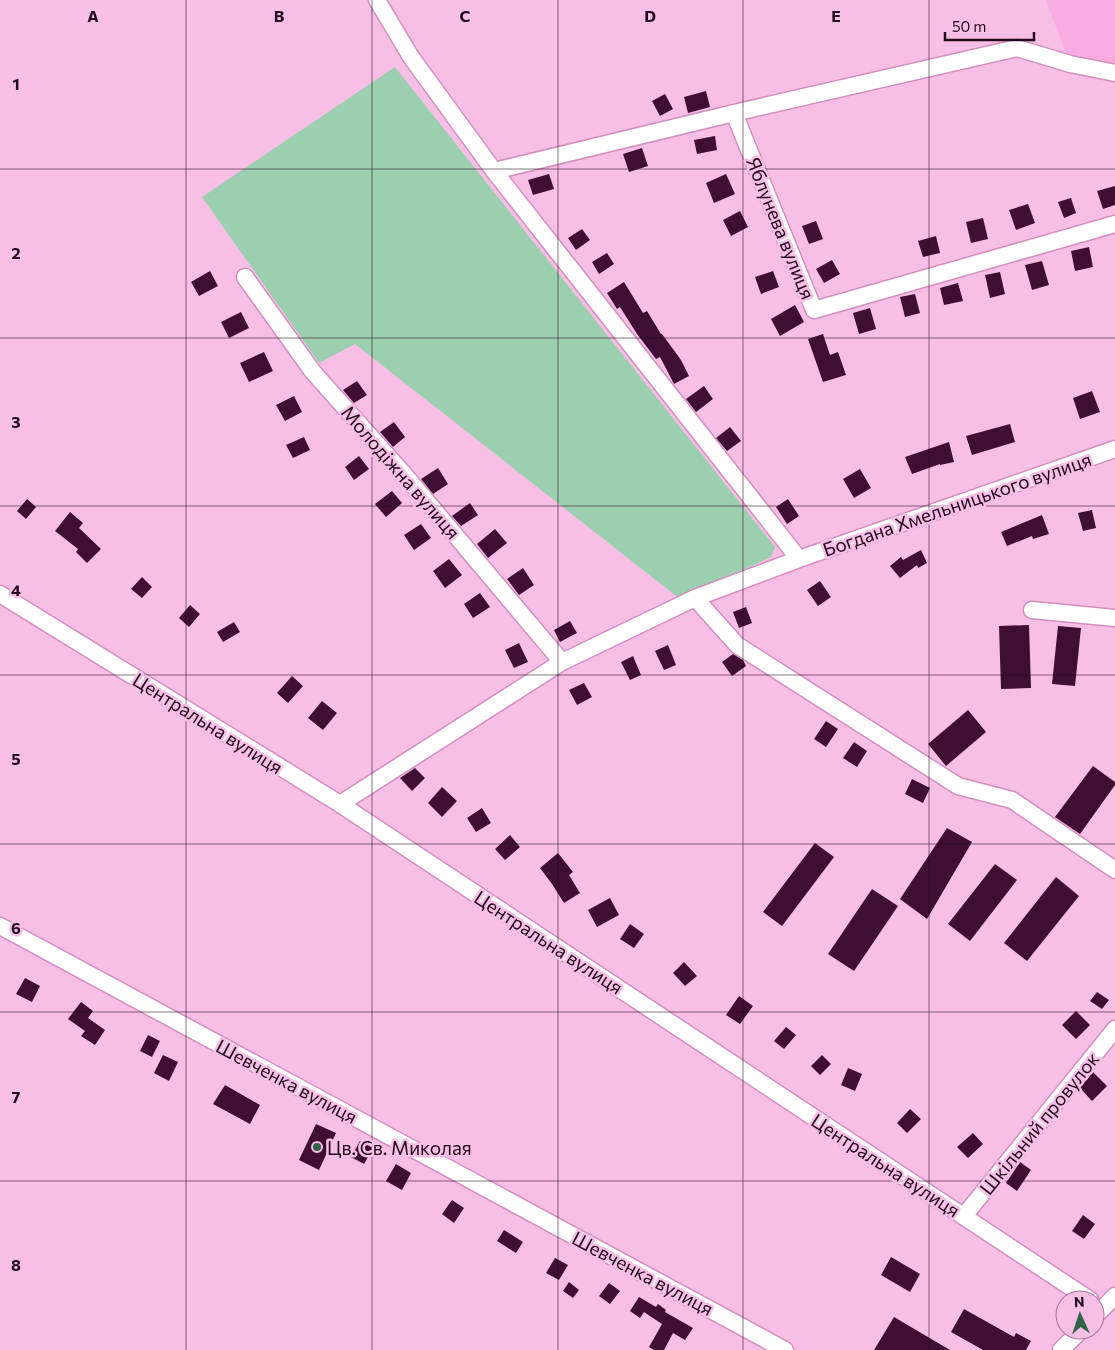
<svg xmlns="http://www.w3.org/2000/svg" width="1115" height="1350" font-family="Commissioner,sans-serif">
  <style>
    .built { fill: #f9abe2 }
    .green { fill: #9ccfb0 }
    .building { fill: #400e35 }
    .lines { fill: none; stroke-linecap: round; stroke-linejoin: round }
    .minor-casing { stroke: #d38ebf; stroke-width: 19 }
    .minor { stroke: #fff; stroke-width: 16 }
    .grid { fill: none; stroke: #22091b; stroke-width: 1; stroke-opacity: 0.55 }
    .poi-dot { fill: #306348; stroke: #f8bfe6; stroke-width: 2 }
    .labels { text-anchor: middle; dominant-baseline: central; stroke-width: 5; stroke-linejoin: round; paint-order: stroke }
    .street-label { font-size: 19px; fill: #22091b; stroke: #f8bfe6 }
    .poi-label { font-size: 19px; fill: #22091b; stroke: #f8bfe6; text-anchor: start }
    .grid-label { font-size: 16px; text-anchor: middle; font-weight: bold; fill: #22091b; stroke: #f8bfe6; stroke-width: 5; stroke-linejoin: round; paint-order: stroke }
  </style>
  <rect width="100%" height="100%" fill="#f8bfe6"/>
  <!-- built -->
  <path class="built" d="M1046,0H1115V73L1070,64Z"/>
  <!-- green -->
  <path class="green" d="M395,67L775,547L771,557L680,599L355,344L319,363L202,197Z"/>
  <!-- building -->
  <path class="building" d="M706,91L710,107L688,113L684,97Z
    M665,94L673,109L660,116L652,101Z
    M715,136L717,150L697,154L694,140Z
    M642,148L648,166L629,172L623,154Z
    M549,174L554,189L533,195L528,180Z
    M726,174L735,194L714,203L706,183Z
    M1115,186V205L1103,209L1097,191Z
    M1071,198L1076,213L1064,218L1058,202Z
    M1028,204L1035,223L1016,230L1009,210Z
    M740,211L748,227L731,236L723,220Z
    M983,218L988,239L971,243L966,222Z
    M816,221L823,239L809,244L802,226Z
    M582,229L590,240L576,250L568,238Z
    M936,236L940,253L923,257L918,241Z
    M1089,247L1093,267L1075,271L1071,251Z
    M607,253L614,264L599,274L592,262Z
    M832,260L840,274L824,283L816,269Z
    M1042,261L1049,285L1032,290L1025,265Z
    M210,271L218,286L199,296L191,282Z
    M773,271L779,287L761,294L755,277Z
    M1000,272L1005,294L990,298L985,275Z
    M624,282L643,313L647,311L661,334H662L681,360L689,376L674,384L660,357L656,359L637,334L620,307L617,309L607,293Z
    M958,283L963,301L944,305L940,288Z
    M915,294L920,313L905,317L900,297Z
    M795,305L804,322L780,336L771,319Z
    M870,308L876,329L859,334L853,313Z
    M241,312L249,328L229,338L221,322Z
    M823,334L830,355L838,352L846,375L823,382L808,339Z
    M264,352L273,371L249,382L240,363Z
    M357,381L367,395L354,403L343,390Z
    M704,386L713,399L696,412L686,399Z
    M1092,391L1100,412L1080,419L1073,398Z
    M294,396L302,412L285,421L276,405Z
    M394,422L405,437L393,447L380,432Z
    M1010,424L1015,442L972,455L966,436Z
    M730,427L741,441L727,451L716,438Z
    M304,437L310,450L293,458L286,445Z
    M949,442L954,462L940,465V464L912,474L905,457Z
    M359,456L369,469L354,480L345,467Z
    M438,468L448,484L433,494L421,479Z
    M860,469L871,488L854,498L843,479Z
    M392,491L402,503L386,517L375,504Z
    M27,499L36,507L26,519L17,511Z
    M788,499L799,516L787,524L776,507Z
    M470,503L478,515L461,526L452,516Z
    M1092,510L1096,528L1083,531L1078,513Z
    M70,512L83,523L79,528L101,549L87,563L76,552L78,549L55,531Z
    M1042,515L1049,534L1033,539L1032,536L1007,546L1001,532Z
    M421,524L431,538L414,550L404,535Z
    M495,529L507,543L488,558L477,544Z
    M921,550L927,563L918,568L917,565L900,578L890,566L901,557L903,560Z
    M449,559L462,575L445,588L433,571Z
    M523,568L534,585L519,595L507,579Z
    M142,577L152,587L142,598L131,589Z
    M820,581L831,597L818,606L807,590Z
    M480,593L490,607L473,618L464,604Z
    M190,605L200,614L189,627L179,618Z
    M746,607L752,623L739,628L733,612Z
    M570,621L577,633L560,642L554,630Z
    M234,622L240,632L223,642L217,632Z
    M1029,625L1031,688L1001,689L999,626Z
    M1058,626L1081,628L1075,686L1052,684Z
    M519,643L528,662L514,668L505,650Z
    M668,645L676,665L664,670L655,651Z
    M733,654L743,660L746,666L732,676L722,662Z
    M633,656L641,675L630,680L621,662Z
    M292,676L303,686L288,703L277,693Z
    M584,683L592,697L577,705L569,690Z
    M322,701L337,713L323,730L308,718Z
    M968,710L986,732L946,766L928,744Z
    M826,721L838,729L826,747L814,739Z
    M854,742L867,751L857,767L843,758Z
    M1093,766L1115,782V785L1080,834L1055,817Z
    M415,768L425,778L412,791L400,778Z
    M912,779L930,788L923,803L905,794Z
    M442,787L457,801L442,817L428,803Z
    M482,808L491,823L476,832L467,818Z
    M947,828L972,842L927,919L900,899Z
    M510,835L520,847L505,860L495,849Z
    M815,843L834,857L782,926L763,912Z
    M558,853L573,872L569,875L580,893L564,903L552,884L540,868Z
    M995,864L1017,880L970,941L948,924Z
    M1056,877L1079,896L1027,961L1004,943Z
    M872,889L898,906L854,971L828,954Z
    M610,898L619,915L597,927L588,910Z
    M630,924L644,934L634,948L620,939Z
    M684,962L697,976L685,986L673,973Z
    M25,978L40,986L32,1002L16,994Z
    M1097,992L1109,1000L1102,1009L1090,1001Z
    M739,996L753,1006L740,1024L726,1015Z
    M81,1002L93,1011L88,1018L105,1030L95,1045L81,1036L85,1031L68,1019Z
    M1076,1011L1090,1025L1076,1039L1062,1025Z
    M786,1027L796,1035L784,1049L774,1041Z
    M148,1035L160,1041L152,1057L140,1051Z
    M163,1055L178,1062L169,1081L154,1073Z
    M822,1055L831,1064L820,1075L811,1066Z
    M848,1068L862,1074L855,1091L841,1085Z
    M1093,1072L1107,1086L1092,1101L1080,1088Z
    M225,1085L260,1105L250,1124L213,1104Z
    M910,1109L921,1119L907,1133L897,1123Z
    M316,1124L336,1133L319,1170L299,1160Z
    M973,1133L983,1144L968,1158L957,1147Z
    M360,1141L373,1148L364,1164L351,1157Z
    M1020,1162L1031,1170L1017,1191L1006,1183Z
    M396,1164L411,1173L402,1190L386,1181Z
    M452,1200L464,1208L454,1223L442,1214Z
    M1083,1215L1095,1224L1084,1239L1072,1231Z
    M504,1230L523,1242L516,1253L497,1241Z
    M891,1257L920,1274L910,1292L881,1275Z
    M555,1258L568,1265L559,1280L546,1273Z
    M569,1282L579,1290L573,1298L563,1291Z
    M609,1283L620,1291L610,1304L599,1296Z
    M639,1297L656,1307L658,1304L666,1310L665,1312L693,1328L685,1340L673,1333L664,1350H654L649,1347L662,1324L644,1312L640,1318L630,1311Z
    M964,1309L1014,1337L1016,1333L1031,1341L1026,1350H983L951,1332Z
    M894,1317L950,1350H874Z"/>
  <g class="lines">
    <defs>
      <path id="minor" d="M377,0L411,57L494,171L799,559
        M734,113L1017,48L1070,64L1115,73
        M494,171L734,113L814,310L1115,224
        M245,277L313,372L403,473L562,662
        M0,594L340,804L1090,1300
        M695,598L737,645L958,786L1012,800L1115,870
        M1032,610L1115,618
        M340,804L562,662L695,598L799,559L1115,449
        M0,926L785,1350
        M964,1216L1115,1029
        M1095,1316L1115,1296
        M1061,1350L1081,1330"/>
    </defs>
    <!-- minor casing -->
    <use href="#minor" class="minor-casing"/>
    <!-- minor -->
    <use href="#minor" class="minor"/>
  </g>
  <!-- grid -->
  <path class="grid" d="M186,0V1350M372,0V1350M558,0V1350M743,0V1350M929,0V1350M0,169H1115M0,338H1115M0,506H1115M0,675H1115M0,844H1115M0,1012H1115M0,1181H1115"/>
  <!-- markers -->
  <circle class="poi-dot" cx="317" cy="1147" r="5"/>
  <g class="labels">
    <!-- street labels -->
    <g class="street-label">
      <text transform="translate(781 228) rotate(68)">Яблунева вулиця</text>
      <text transform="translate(401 472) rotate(49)">Молодіжна вулиця</text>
      <text transform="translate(957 504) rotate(-19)">Богдана Хмельницького вулиця</text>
      <text transform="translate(208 723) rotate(32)">Центральна вулиця</text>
      <text transform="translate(549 942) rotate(33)">Центральна вулиця</text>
      <text transform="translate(287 1081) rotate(28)">Шевченка вулиця</text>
      <text transform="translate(1039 1123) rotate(-51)">Шкільний провулок</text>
      <text transform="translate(886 1165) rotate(33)">Центральна вулиця</text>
      <text transform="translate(643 1273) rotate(28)">Шевченка вулиця</text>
    </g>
    <!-- poi labels -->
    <g class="poi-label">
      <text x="327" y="1147">Цв. Св. Миколая</text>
    </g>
  </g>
  <g class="grid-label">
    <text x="93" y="22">A</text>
    <text x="279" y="22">B</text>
    <text x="465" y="22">C</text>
    <text x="650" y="22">D</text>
    <text x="836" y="22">E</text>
    <text x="16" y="90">1</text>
    <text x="16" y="259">2</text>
    <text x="16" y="428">3</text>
    <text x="16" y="596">4</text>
    <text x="16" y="765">5</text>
    <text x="16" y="934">6</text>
    <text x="16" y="1103">7</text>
    <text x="16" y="1271">8</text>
  </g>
  <!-- north arrow -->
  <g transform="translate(1080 1315) rotate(357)"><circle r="24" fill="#f8bfe6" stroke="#a27695"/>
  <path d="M0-4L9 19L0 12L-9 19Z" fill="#306348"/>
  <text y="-8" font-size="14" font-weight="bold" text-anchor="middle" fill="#22091b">N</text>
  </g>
  <!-- scale -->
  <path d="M945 32v8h89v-8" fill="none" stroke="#22091b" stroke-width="2.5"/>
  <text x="952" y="32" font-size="15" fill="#22091b" stroke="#f8bfe6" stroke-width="4" paint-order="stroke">50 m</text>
</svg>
